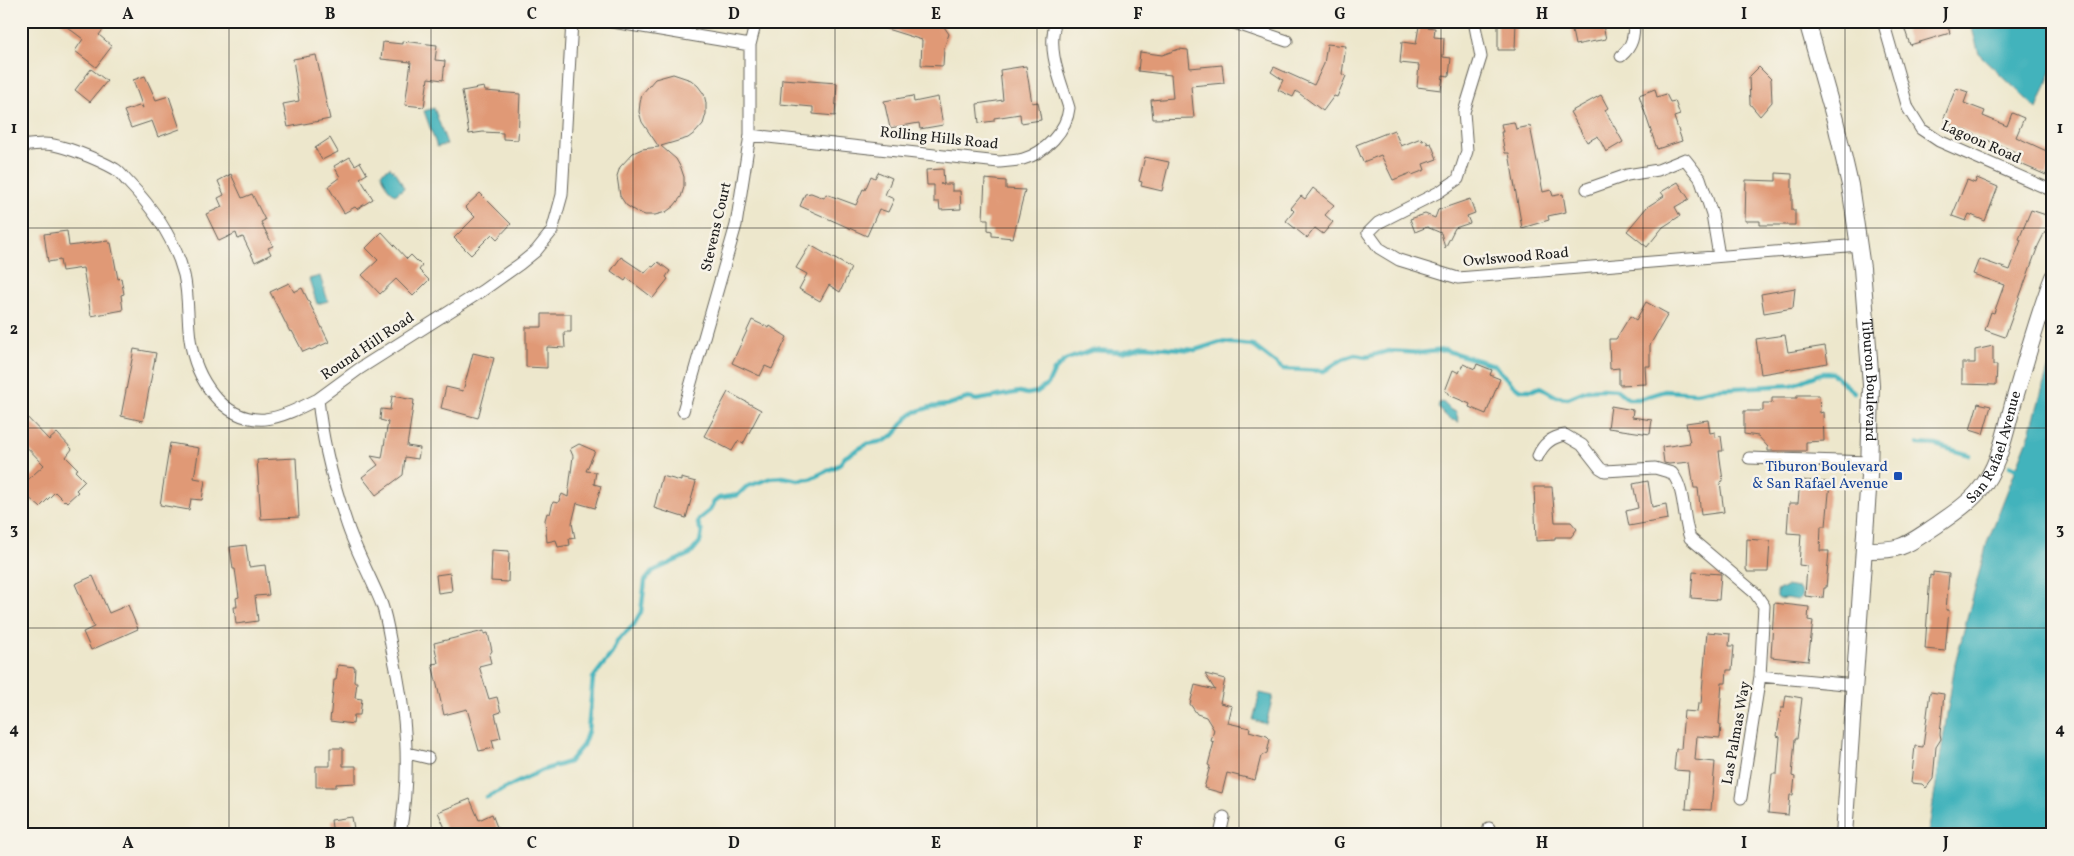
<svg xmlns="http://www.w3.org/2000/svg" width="2074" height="856" font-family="Vollkorn,serif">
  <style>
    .water { fill: #43b3bc; stroke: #30686c }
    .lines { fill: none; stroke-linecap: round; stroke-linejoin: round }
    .stream { stroke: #43b3bc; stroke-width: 4.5 }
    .building { fill: #e09976 }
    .street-casing { stroke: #65635a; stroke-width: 13 }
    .secondary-casing { stroke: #65635a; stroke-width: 18 }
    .street { stroke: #fff; stroke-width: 11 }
    .secondary { stroke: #fff; stroke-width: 16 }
    .grid { fill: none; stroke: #1c1c1c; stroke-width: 1; stroke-opacity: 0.55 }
    .transit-dot { fill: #1a4fb4; stroke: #f7f3e8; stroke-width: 2 }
    .labels { text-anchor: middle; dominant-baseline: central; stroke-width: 5; stroke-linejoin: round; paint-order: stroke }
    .street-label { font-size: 15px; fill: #1c1c1c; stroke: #f7f3e8 }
    .transit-label { font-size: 15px; fill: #164399; stroke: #f7f3e8; text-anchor: end }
    .neatline { fill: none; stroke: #1c1c1c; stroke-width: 2 }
    .grid-label { font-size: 16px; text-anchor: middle; font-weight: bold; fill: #1c1c1c }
  </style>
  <rect width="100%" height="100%" fill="#f7f3e8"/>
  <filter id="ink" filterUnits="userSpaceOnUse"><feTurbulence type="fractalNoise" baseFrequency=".02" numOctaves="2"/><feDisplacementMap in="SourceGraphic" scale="10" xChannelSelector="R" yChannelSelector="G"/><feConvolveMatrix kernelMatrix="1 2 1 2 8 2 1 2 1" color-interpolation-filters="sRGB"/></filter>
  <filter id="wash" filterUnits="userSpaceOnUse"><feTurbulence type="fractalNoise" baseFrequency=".0096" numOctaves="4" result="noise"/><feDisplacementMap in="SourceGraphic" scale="20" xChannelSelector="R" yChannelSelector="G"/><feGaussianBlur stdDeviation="1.12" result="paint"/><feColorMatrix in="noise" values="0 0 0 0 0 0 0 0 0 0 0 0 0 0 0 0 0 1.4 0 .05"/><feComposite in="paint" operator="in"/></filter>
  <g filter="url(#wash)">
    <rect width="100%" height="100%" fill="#ede7cc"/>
    <!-- water -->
    <path class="water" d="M1970,21H2053V67L2037,109L1979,54Z
      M434,108L447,144L437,147L424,111Z
      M390,167L397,174L404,188L395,195L388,188L381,173Z
      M320,276L328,301L317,304L309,279Z
      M2053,351V835H1928L1955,664L1987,543L2030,433Z
      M1443,402L1451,410L1456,412L1459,422L1449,419L1438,408L1439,403Z
      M1786,586L1798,588L1802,593L1801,598L1797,600L1787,598L1779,599L1777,597V591Z
      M1260,693L1273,696L1266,724L1253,720Z"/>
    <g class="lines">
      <!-- stream -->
      <path class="stream" d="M1918,444L1936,445L1969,455
        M2010,466L2016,468
        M487,797L543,770L569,762L583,745L588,731L593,678L612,653L617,641L633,626L641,612L645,581L653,571L690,554L700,542L702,532L698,524L699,519L709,511L714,502L719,498L738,495L746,487L771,478L783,477L798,480L810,479L839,465L845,457L867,444L884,441L894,435L906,419L915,412L931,407L947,405L968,398L977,400L1020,392L1027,394L1037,392L1048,384L1054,371L1065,360L1093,350L1122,352L1143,346L1195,350L1221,342L1252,345L1283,369L1324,371L1343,359L1355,355L1366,357L1389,351L1420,353L1444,350L1494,365L1513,385L1522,390H1533L1540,387L1557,397L1568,398L1587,390L1602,389L1617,390L1628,399H1639L1665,391L1696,393L1716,389L1792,385L1822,373H1832L1854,392"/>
    </g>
    <g id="blocks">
      <!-- building -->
      <path class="building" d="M59,21H98L105,27L99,35L112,46L96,67L75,51L83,39Z
        M871,21H940L949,34L944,48L943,66L921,65L922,40L871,24Z
        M1498,21H1516L1515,50H1498Z
        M1570,21H1602L1606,39L1575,45Z
        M1905,21H1946L1950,33L1910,45L1905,30L1908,29Z
        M1419,26L1435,28L1434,37L1444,38L1443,57L1451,58L1449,76L1443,75L1441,90L1417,87L1419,65L1400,63L1402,42L1416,44Z
        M402,41L437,45L435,60L445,61L443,80L428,78L424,107L405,105L411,62L381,59L383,42L402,44Z
        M1327,44L1346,46L1342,74L1346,76L1337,97L1334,96L1323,111L1296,91L1293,97L1278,90L1283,80L1271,72L1274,67L1314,85L1324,64Z
        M1179,49L1188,50L1190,68L1222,65L1224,83L1191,86L1194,118L1153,119L1151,100L1173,98L1171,75L1138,71L1140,52L1162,55Z
        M316,55L330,119L288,127L283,104L299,101L293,59Z
        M1026,66L1032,103L1038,102L1041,120L1021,123L1020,114L994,118V121L979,123L977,104L1003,100L1000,70Z
        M1759,67L1771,79L1772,102L1760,116L1750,104L1749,77Z
        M91,69L107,81L90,102L75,90Z
        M673,74L691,80L698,86L704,94L706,103V114L703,124L696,132L688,138L661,146L676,159L681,168L684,177V187L681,197L674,206L666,212L655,215H645L635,211L626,205L620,196L617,176L620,167L633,153L642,149L659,147L642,122L639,112L640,103L642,94L655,79Z
        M145,76L156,100L169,96L180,129L158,137L152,121L131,128L124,111L139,106L143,108L133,80Z
        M782,79L837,83L835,116L813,114V107L780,104Z
        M484,87L485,91L520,94L518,140L503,139V133L483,132L469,134L462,91Z
        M1956,88L1968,92L1964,103L1985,111L1983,116L2007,126L2012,113L2024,118L2016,137L2053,154V171L2048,169L2046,175L2016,162L2020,154L1945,122L1947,119L1944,118Z
        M1655,89L1657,97L1666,94L1670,102L1675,101L1680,115L1674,117L1682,141L1657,149L1639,95Z
        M1601,95L1608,108L1605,110L1623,142L1606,152L1598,136L1587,142L1570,112Z
        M913,96L914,102L938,97L943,125L920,129L919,123L890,128L884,101Z
        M1514,122L1516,129L1530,126L1543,192L1551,190L1553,196L1563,194L1566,212L1548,216L1549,220L1522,228L1509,153H1505L1501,132H1503L1501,124Z
        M1394,130L1401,146L1421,138L1422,141L1426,140L1428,144L1431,143L1437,159L1423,164L1425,170L1412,175L1411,173L1393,180L1381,155L1363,162L1356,145Z
        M330,138L338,152L322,160L315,148Z
        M350,157L355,165L360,162L367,174L360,178L373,199L357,209L355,207L344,213L328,186L340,177L334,166Z
        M1145,157L1169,162L1162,191L1141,186L1142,182L1139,181Z
        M943,169L944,184H940H952V191H960L961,209L940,210L939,202H934V185H927L926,170Z
        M878,172L892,178L885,195L894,199L888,212L879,209L867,236L800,206L805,194L811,193L824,198L826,194L856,205L863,189L865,190L871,176L875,178Z
        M1776,173L1792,174V210H1795V225H1760V221H1745L1746,180L1776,181Z
        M231,174L242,198L252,194L265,220L261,222L273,246L268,248L271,254L255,262L243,237L238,239L236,233L219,241L206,214L222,207L218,198L224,195L218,181Z
        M1977,178L1998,187L1985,221L1969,214L1966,221L1952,216L1967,180L1975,183Z
        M985,179L1006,181V189L1025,190L1013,238L992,236V231L988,230V219H983Z
        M1678,182L1689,199L1675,207L1680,216L1663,227L1647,247L1627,231L1647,207L1664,196L1661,192Z
        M1313,188L1334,205L1325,215L1333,222L1323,234L1315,228L1307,238L1286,221L1294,211L1291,208L1301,196L1305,199Z
        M480,193L511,224L497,239L492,234L471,255L454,238L475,217L465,207Z
        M1470,199L1475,213L1467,216L1470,223L1455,228L1445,248L1441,233L1427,227L1415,232L1410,219L1425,214L1435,218L1438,210Z
        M2031,210L2046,215L2045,217L2047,218L2049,224L2038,246L2005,337L1985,330L1991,312L1994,313L2004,285L1973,274L1979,259L2010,270L2021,240L2019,239Z
        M67,231L69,246L108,241L109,243H111L118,279L121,278L124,294L121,295L123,310L91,316L83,268L62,271L60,260L48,262L44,234Z
        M382,232L407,259L411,255L422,266L419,270L429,280L413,296L396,279L380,294L362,275L378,260L366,248Z
        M810,245L851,268L840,292L829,285L820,301L799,289L807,274L796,268Z
        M621,257L645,273L651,266L653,267L658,262L670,271L666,277L668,279L653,298L627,278L625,281L611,271Z
        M289,283L294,292L302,288L329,342L311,350L310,349L303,352L292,331L290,332L270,292Z
        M1795,288L1793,308L1764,313L1761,294Z
        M1646,302L1668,314L1650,345V366H1645L1646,384L1619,385V368L1610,369L1609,339H1616L1630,316L1636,320Z
        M542,314H571V332H564L565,348L547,347V368L526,367V327H542Z
        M752,320L769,328L770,326L787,337L772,369L765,366L760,376L732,363Z
        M1785,335L1788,352L1825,346L1828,363L1761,374L1756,339Z
        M1993,346V365H1997L1996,385L1962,384V363H1975V350Z
        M134,349L156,353L143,421L121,416Z
        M473,353L494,358L478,418L441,408L446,387L463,391Z
        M1463,364L1475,369L1477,364L1492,370L1490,375L1500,379L1486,414L1469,407L1470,404L1449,395V393L1445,391L1453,370L1459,373Z
        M728,392L761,410L743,444L738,441L732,451L704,436Z
        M1797,395H1819L1820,413L1823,412L1824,441L1806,442V451H1768V447L1758,436L1744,434V411H1763V403H1772V398H1797Z
        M392,396L414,400L407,446L420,448L418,459L405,457L403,475L376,495L362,477L378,465L371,456L382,458L388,422L380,420L381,409L390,410Z
        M1978,403L1991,406L1983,434L1970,430Z
        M1611,406L1633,410L1632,417L1652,420L1650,434L1608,428Z
        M21,411L49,440L57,433L72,449L66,457L78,469L75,471L85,481L76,490L78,492L67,502L65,500L64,501L55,492L40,507L28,497L21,504V486L44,465L21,441Z
        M1708,420L1710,433L1715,432V437L1721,436L1723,451H1719L1723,481L1720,482L1724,512L1701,515L1698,488H1694L1690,462L1669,464L1664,463L1662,447L1690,443L1686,423Z
        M170,443L199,448L194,478L205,480L202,500L191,499L189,510L160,505Z
        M579,444L595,451L586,471L596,472L594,484L601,486L595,508L577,503L572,523L575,538L569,539L570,545L558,547L556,540L547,542L545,520L547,513L550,514L553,502L558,503L562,494L568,497L573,456L570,449Z
        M296,458L299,517L261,519L257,460Z
        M662,476L681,481V478L696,482L686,518L654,508Z
        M1800,480L1830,482L1826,526H1821L1820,551H1829L1826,588H1824L1823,598L1805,596L1807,566L1799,565L1801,534L1787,533L1789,503H1798Z
        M1648,481L1652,507L1666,504L1668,519L1629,526L1626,511L1638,508L1633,484Z
        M1534,487H1552L1555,522H1571L1577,529L1571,537H1555V540L1536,541Z
        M1747,539L1770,541L1768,572H1747V570H1746Z
        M246,545L249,567L265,565L269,595L255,596L258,621L236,624L234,607H237L236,598L239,597L235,569H233L230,547Z
        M492,550L509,551L508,582L491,581Z
        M1693,572L1721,574L1719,600L1691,598Z
        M1933,572L1949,574L1946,610H1949L1945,651L1925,649L1930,575L1933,576Z
        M450,573L452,591L438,593L436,575Z
        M93,576L109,613L128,605L138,629L91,650L83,632L94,627L75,584Z
        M1774,603L1809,607L1808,620L1813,621L1808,661L1771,657Z
        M484,631V634L488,633L492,651L489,655L491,663L479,666L489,699L497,697L501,712L495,714L501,738L492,740L494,748L479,751L467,709L444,715L432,664L438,663L434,643Z
        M1707,632L1730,634L1729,646H1734L1732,670H1727L1726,683H1722L1719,724L1721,725L1720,738L1697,736L1695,760L1715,762L1711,810L1686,809L1689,771L1674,770L1676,749H1681L1684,711L1697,712L1698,704H1701Z
        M338,665L355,667L354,682H357L355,698L362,699L360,715H354L353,724L330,721L334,680H336Z
        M1205,674L1225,679L1220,703L1232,706L1228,723L1250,728L1249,731L1267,736L1270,739L1267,753L1261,756L1255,780L1227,773L1222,793L1204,788L1210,766L1208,765L1214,742L1211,741L1214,730L1206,717L1197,714L1190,704L1195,685L1215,690Z
        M1930,692L1944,694L1940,734L1941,739L1936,747L1933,779L1926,788L1922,784L1911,783L1915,746L1923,747Z
        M1786,695L1802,698L1797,739H1795L1792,776L1795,777L1793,795H1790L1788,815L1768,813L1772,774H1777L1780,737L1777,736L1781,708H1784Z
        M330,748H343V766H356V783L336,784V787H316V766H330Z
        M470,799L479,820L492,814L500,835H448L438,812Z
        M352,817L355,835H333L331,820Z"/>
    </g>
  </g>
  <g filter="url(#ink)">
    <use href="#blocks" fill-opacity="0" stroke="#65635a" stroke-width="1"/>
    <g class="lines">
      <defs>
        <path id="street" d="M607,21L750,45
          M1229,21L1287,41
          M1474,21L1481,57L1464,112L1467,151L1458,179L1439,192L1378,223L1368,233L1379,248L1399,260L1458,278L1859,245
          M1883,21L1908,108L1921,129L1939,141L2053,191
          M1621,56C1633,46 1634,36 1634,21
          M750,135L999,162C1006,161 1015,161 1023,159C1045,153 1067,130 1069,108C1061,81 1046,50 1056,21
          M21,146C29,145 36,144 44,144C62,144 99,160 115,169C120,172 124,178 128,182C153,208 175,240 184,275C189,297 187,318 190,339C195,377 222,422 265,419C283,417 302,407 318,399
          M1587,189L1627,175L1658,170L1685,159L1700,178L1712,214L1719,256
          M683,411L736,225L750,135V45L756,21
          M1538,456C1543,444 1551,437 1565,435L1582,445L1600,468L1605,471L1655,468L1672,473C1686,491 1682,516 1690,538L1755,593L1764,606L1760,676L1741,798
          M1749,458L1870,462
          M1760,676L1855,685
          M407,753L428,758
          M400,835C411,769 407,715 392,650C389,635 387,619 382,605C371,577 355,550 346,521C333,482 322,440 318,399L359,369L482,291L520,264L536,251L552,231L562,195L572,21
          M1220,835L1224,817
          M1488,835L1489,828"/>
        <g id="secondary">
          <path id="s1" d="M1807,21L1835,120L1850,185L1862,268L1871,385L1869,476L1844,835"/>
          <path id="s2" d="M1864,550C1903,551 1905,546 1937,525C1951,515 1967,505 1978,492C1999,468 2005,434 2013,404C2026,361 2037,318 2053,277"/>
        </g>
      </defs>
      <!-- street casing -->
      <use href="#street" class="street-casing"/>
      <!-- secondary casing -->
      <use href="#secondary" class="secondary-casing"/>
      <!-- street -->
      <use href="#street" class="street"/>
      <!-- secondary -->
      <use href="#secondary" class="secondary"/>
    </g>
  </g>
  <!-- grid -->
  <path class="grid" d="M229,21V835M431,21V835M633,21V835M835,21V835M1037,21V835M1239,21V835M1441,21V835M1643,21V835M1845,21V835M21,228H2053M21,428H2053M21,628H2053"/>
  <!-- markers -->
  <rect class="transit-dot" x="1893" y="471" width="10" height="10" rx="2.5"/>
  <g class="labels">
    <!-- street labels -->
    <g class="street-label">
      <text transform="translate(939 139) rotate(6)">Rolling Hills Road</text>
      <text transform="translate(1981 143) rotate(24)">Lagoon Road</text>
      <text transform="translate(717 227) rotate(-77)">Stevens Court</text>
      <text transform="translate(1516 258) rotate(-5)">Owlswood Road</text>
      <text transform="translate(368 347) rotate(-34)">Round Hill Road</text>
      <text stroke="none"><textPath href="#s1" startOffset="366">Tiburon Boulevard</textPath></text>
      <text stroke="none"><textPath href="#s2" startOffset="180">San Rafael Avenue</textPath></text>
      <text transform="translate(1737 733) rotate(-80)">Las Palmas Way</text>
    </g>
    <!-- transit labels -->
    <g class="transit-label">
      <text x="1888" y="467">Tiburon Boulevard<tspan x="1888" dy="17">&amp; San Rafael Avenue</tspan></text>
    </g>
  </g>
  <!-- margin -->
  <rect width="2074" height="856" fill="none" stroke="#f7f3e8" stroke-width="55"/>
  <rect x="28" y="28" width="2018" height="800" class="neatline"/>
  <g class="grid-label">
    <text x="128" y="19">A</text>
    <text x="330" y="19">B</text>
    <text x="532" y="19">C</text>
    <text x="734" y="19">D</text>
    <text x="936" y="19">E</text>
    <text x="1138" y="19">F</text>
    <text x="1340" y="19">G</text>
    <text x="1542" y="19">H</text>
    <text x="1744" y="19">I</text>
    <text x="1946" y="19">J</text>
    <text x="14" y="133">1</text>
    <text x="2060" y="133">1</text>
    <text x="14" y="334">2</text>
    <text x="2060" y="334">2</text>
    <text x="14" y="534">3</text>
    <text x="2060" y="534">3</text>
    <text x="14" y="734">4</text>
    <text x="2060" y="734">4</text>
    <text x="128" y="848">A</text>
    <text x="330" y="848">B</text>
    <text x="532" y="848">C</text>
    <text x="734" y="848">D</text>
    <text x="936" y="848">E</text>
    <text x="1138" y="848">F</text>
    <text x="1340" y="848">G</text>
    <text x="1542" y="848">H</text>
    <text x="1744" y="848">I</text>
    <text x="1946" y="848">J</text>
  </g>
</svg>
